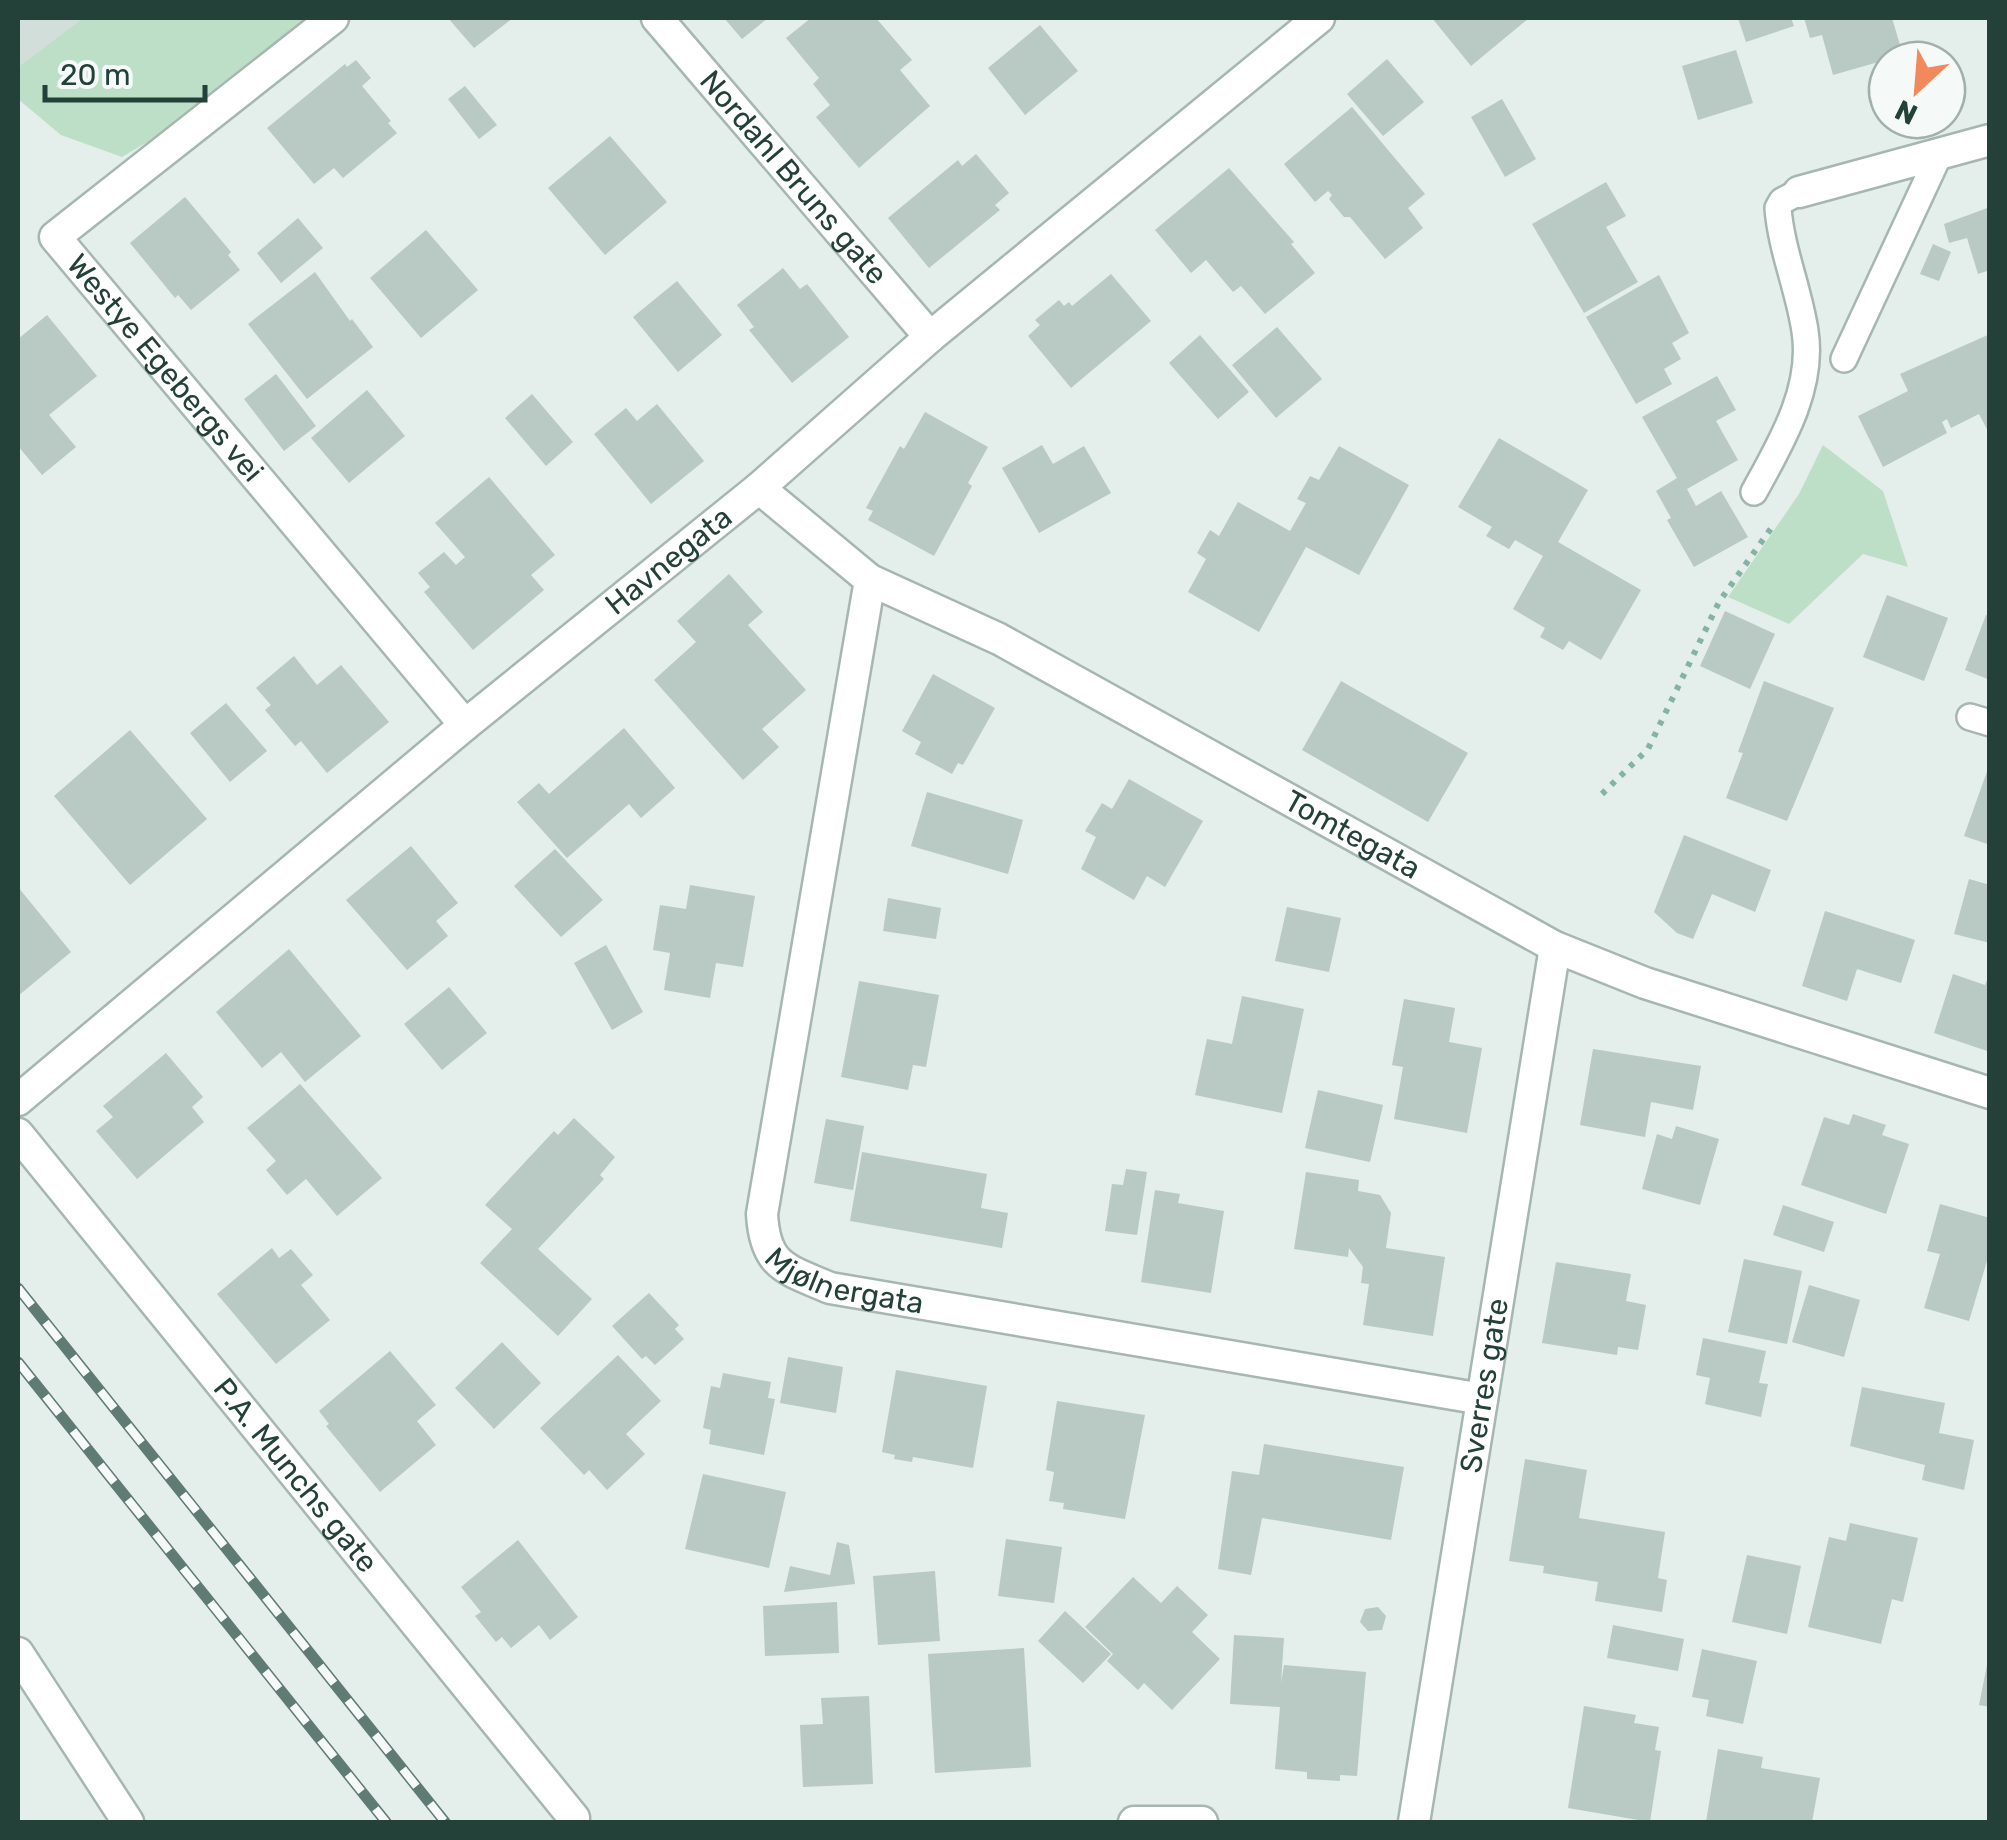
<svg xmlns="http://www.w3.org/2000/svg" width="2007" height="1840" font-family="Rubik,sans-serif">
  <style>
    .built { fill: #d2ded9 }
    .green { fill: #bddfc8 }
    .building { fill: #b9c9c3 }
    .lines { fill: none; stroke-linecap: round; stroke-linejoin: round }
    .service-casing { stroke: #a6b6b1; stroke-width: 30 }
    .minor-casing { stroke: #a6b6b1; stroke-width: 35 }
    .path { stroke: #84b2a5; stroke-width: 6; stroke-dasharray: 5 8; stroke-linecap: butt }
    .service { stroke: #fff; stroke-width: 25 }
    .minor { stroke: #fff; stroke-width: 30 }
    .rail-casing { stroke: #5e7b74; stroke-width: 11 }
    .rail { stroke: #f5faf8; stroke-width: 8; stroke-dasharray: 22; stroke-linecap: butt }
    .labels { text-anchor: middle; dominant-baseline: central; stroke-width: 10; stroke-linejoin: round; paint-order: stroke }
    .street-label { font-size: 30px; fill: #234039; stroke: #f5faf8 }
  </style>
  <rect width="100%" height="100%" fill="#e4eeea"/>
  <!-- built -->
  <path class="built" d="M18,18H83L18,67Z"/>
  <!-- green -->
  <path class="green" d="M83,18H331L227,95L122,157L61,135L18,99V67Z
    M1823,445L1883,491L1908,567L1863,554L1789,624L1728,597L1799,494Z"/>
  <!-- building -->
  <path class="building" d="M448,18H513L474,48Z
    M724,18H768L742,39Z
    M811,18H876L912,60L900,70L930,106L859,168L816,117L830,105L813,84L819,78L786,38Z
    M1432,18H1529L1471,66Z
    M1738,18H1791L1794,26L1746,42Z
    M1804,18H1892L1903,55L1833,75L1822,35L1810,38Z
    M1040,25L1078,71L1025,115L988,68Z
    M1736,50L1753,103L1698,120L1682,66Z
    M1387,59L1424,102L1383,136L1347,94Z
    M356,60L371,78L362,86L391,121L388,123L397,133L343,178L334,168L314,184L267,128L345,64L347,67Z
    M465,86L497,125L479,139L448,99Z
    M1502,99L1536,159L1505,177L1471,117Z
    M1352,107L1425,194L1408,208L1423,228L1385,259L1350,217H1344L1329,199L1332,195L1328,191L1315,202L1284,164Z
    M610,136L667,202L605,255L548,188Z
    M976,154L1009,193L995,205L1000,210L929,268L888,218L958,160L962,166Z
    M1229,168L1294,242L1291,244L1315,273L1265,314L1241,286L1233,292L1206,260L1191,273L1155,230Z
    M1606,182L1626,216L1606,227L1638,282L1584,313L1532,224Z
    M185,197L231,252L228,255L240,270L191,310L178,295L175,298L130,243Z
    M1990,207V270L1978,274L1967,238L1949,243L1944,224Z
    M298,218L323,248L281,283L257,253Z
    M426,230L478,290L421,338L370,278Z
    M1933,244L1951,252L1939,281L1920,274Z
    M783,268L800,289L807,284L849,337L792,383L749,330L754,327L737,305Z
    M315,272L350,321L352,319L373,347L307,399L248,324Z
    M1111,274L1151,321L1071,388L1028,336L1040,325L1035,320L1059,300L1064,306L1069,302L1072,306Z
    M1659,275L1689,333L1672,343L1681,359L1664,369L1672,384L1636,404L1586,317Z
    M677,281L722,335L678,372L633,317Z
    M47,315L97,376L49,415L76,447L42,475L18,446V339Z
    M1277,327L1322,379L1276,418L1232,365Z
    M1990,334V435L1979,414L1951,428L1947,419L1942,422L1947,433L1883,467L1858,416L1908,391L1900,374Z
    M1200,335L1249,392L1218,419L1169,363Z
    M276,374L316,426L284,451L244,399Z
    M1717,376L1736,410L1716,421L1738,460L1687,489L1696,506L1721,491L1748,537L1694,567L1667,520L1671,518L1656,491L1677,478L1642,417Z
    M367,390L405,436L349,483L311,438Z
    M532,394L573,442L546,466L505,418Z
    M657,404L704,461L651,504L594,434L626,408L637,421Z
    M925,412L988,447L968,483L972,486L934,556L868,520L873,511L866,508L900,446L904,449Z
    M1499,438L1588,490L1558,542L1641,590L1601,660L1569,641L1563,650L1540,637L1545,628L1513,609L1543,556L1515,540L1509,549L1486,536L1492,527L1458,507Z
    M1042,445L1053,464L1084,446L1111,493L1039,533L1002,468Z
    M1339,446L1409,485L1359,575L1306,547L1259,632L1188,592L1206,559L1197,553L1210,530L1219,536L1238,502L1290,531L1306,503L1297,499L1310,476L1319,480Z
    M489,477L555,555L531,575L544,590L473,650L424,592L430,587L418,573L444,552L456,565L465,557L435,523Z
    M729,574L763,612L748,625L806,690L762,729L779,747L743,780L654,680L696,642L677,621Z
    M1887,595L1948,618L1924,681L1863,657Z
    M1725,611L1775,634L1750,689L1700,666Z
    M1986,615L1990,616V680L1965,670Z
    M294,656L317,685L341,665L389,722L327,773L301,741L295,746L265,710L271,705L256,688Z
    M933,674L995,708L963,765L958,763L952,774L915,754L921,742L902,731Z
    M1341,681L1468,753L1428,822L1302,750Z
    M1764,681L1834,708L1787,821L1726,798L1743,753L1738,752Z
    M226,703L267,751L230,782L190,733Z
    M624,728L675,788L641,818L629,804L567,858L517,802L539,783L549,794Z
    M130,730L207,819L130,885L54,796Z
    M1990,763V845L1964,836Z
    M1129,779L1203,821L1165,887L1147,876L1134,900L1081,869L1096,837L1085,831L1102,803L1112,809Z
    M927,792L1023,820L1008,874L911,846Z
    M1684,835L1771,870L1755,912L1712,894L1693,939L1677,933L1654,912Z
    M411,846L458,903L436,921L448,936L407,970L346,900Z
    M555,849L603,900L561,937L514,886Z
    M1969,879L1990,885V943L1954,934Z
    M690,885L755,896L743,967L716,963L710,998L664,990L670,953L653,950L660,905L686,909Z
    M18,887L71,952L18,996Z
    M888,898L941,908L936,939L883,931Z
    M1287,907L1341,918L1329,972L1275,961Z
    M1825,911L1915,940L1901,983L1857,969L1847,1001L1802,986Z
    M606,945L643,1012L612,1030L574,963Z
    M289,949L361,1036L305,1082L281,1052L262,1068L216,1012Z
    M1990,973V1052L1934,1033L1953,974L1985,985Z
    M859,981L939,995L926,1067L913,1065L908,1090L841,1077Z
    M449,987L487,1033L442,1070L404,1024Z
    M1242,996L1304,1009L1282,1113L1195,1095L1207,1039L1232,1044Z
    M1404,999L1455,1008L1449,1042L1482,1048L1467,1133L1394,1119L1403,1067L1392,1065Z
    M1593,1049L1701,1066L1693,1110L1651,1102L1645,1137L1580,1125Z
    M166,1053L203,1097L192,1107L204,1122L137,1179L96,1131L113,1117L103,1106Z
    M300,1084L382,1178L337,1216L306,1179L287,1195L266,1170L276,1161L247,1128Z
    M1318,1090L1383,1105L1370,1162L1305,1148Z
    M1853,1114L1886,1125L1882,1135L1909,1144L1886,1214L1801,1185L1824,1117L1849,1125Z
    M574,1118L615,1157L600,1175L604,1179L538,1249L592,1299L558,1336L480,1263L512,1229L485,1205L554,1131L558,1135Z
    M826,1119L864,1126L853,1190L814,1183Z
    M1676,1126L1719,1139L1700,1205L1642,1189L1657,1134L1672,1139Z
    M862,1152L987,1174L981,1208L1008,1213L1002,1248L850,1221Z
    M1126,1169L1147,1172L1137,1235L1105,1231L1112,1184L1123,1185Z
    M1306,1172L1359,1180L1358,1191L1380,1195L1391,1213L1386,1248L1445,1257L1433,1336L1363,1325L1369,1284L1361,1283L1363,1267L1349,1248L1348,1257L1294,1249Z
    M1155,1190L1180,1194L1178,1203L1224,1211L1211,1293L1141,1282Z
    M1940,1204L1990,1218V1251L1969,1321L1924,1308L1940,1254L1927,1251Z
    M1783,1205L1834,1222L1824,1252L1773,1235Z
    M272,1248L279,1258L291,1249L313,1275L301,1285L330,1320L276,1364L217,1294Z
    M1744,1259L1802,1271L1787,1344L1728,1332Z
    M1556,1262L1631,1274L1626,1301L1646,1305L1638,1350L1618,1347L1617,1355L1542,1343Z
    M1809,1285L1860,1300L1844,1357L1792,1342Z
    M649,1293L679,1325L675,1329L684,1339L655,1365L646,1356L642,1359L612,1326Z
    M1703,1338L1766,1351L1759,1383L1768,1384L1761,1417L1705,1404L1710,1378L1696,1375Z
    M502,1342L541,1383L494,1429L455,1388Z
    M390,1351L436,1405L417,1421L436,1445L380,1492L326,1426L329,1424L319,1411Z
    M618,1355L661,1401L626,1434L645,1454L607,1490L589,1470L584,1475L540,1428Z
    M788,1357L843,1367L836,1413L780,1403Z
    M896,1370L987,1386L973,1468L913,1457L912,1462L894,1459L895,1455L882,1452Z
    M723,1373L771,1382L768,1398L775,1399L764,1455L709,1444L711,1430L703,1428L711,1386L720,1388Z
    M1862,1387L1945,1403L1939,1433L1974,1440L1964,1490L1922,1480L1925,1465L1850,1446Z
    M1057,1401L1145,1415L1125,1519L1063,1509L1064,1503L1049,1501L1054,1472L1046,1470Z
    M1264,1444L1404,1467L1391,1540L1262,1518L1251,1575L1218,1569L1232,1471L1259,1475Z
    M1525,1459L1587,1470L1579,1518L1665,1532L1658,1578L1667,1580L1662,1612L1595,1601L1598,1582L1543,1573L1544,1566L1509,1561Z
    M703,1474L786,1492L769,1568L685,1549Z
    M1850,1523L1918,1538L1903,1602L1892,1599L1881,1644L1808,1627L1829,1537L1846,1541Z
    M1006,1539L1062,1547L1054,1603L998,1596Z
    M518,1540L578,1617L550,1640L539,1625L511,1648L502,1637L496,1642L475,1616L481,1612L461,1587Z
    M837,1542L849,1545L855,1584L784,1592L790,1566L830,1575Z
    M1747,1555L1801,1566L1787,1634L1732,1622Z
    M935,1571L940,1641L878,1645L873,1576Z
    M1133,1577L1161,1603L1177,1586L1208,1615L1192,1632L1220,1659L1172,1710L1144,1683L1138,1690L1107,1661L1113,1654L1085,1627Z
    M837,1602L839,1653L765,1656L763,1606Z
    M1378,1607L1386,1616L1382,1630L1368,1631L1360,1622L1365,1609Z
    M1065,1611L1111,1654L1083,1683L1038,1641Z
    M1613,1625L1684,1639L1678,1671L1607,1658Z
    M1234,1635L1284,1638L1281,1683L1284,1665L1366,1672L1357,1776L1340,1775V1781L1307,1779V1772L1275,1769L1280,1707L1230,1704Z
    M1024,1648L1031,1767L935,1773L928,1654Z
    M1702,1649L1757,1661L1743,1724L1706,1716L1709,1700L1692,1697Z
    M1988,1660H1990V1707L1979,1705Z
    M869,1696L873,1784L803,1787L800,1725L823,1724L821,1698Z
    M1584,1706L1636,1715L1634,1723L1659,1727L1655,1750L1661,1751L1650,1822L1568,1808Z
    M1718,1749L1763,1757L1761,1768L1820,1778L1812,1822H1706Z"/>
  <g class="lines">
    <defs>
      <path id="service" d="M1844,359L1938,157
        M1754,492C1781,443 1814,388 1805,331C1799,290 1781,249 1778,208L1782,201L1799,192
        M1970,717L1990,723"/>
      <g id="minor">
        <path id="s1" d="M333,18L55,237L465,725"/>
        <path id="s2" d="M657,18L930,337"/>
        <path d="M1799,192L1990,140"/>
        <path id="s3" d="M759,488L870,580L999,639L1555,947L1645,983L1990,1093"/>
        <path id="s4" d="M870,580L762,1214C765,1267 786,1269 830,1288L1482,1399"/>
        <path id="s5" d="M18,1100L465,725L759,488L930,337L1319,18"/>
        <path id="s6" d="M18,1134L574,1818"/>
        <path d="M18,1653L128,1822"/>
        <path d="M1134,1822H1202"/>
        <path id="s7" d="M1414,1822L1555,947"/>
      </g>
    </defs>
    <!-- service casing -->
    <use href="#service" class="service-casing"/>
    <!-- minor casing -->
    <use href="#minor" class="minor-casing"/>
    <!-- path -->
    <path class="path" d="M1602,794L1648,749L1719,602L1772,527"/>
    <!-- service -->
    <use href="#service" class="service"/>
    <!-- minor -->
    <use href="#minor" class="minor"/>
    <defs>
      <path id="rail" d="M18,1288L445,1822
        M18,1362L386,1822"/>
    </defs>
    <!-- rail casing -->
    <use href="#rail" class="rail-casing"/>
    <!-- rail -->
    <use href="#rail" class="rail"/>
  </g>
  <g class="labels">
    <!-- street labels -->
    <g class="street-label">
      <text stroke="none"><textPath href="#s2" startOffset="210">Nordahl Bruns gate</textPath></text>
      <text stroke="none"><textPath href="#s1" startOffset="525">Westye Egebergs vei</textPath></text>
      <text stroke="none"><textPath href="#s5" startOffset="845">Havnegata</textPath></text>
      <text stroke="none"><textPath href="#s3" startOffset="690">Tomtegata</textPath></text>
      <text stroke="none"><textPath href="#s4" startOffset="765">Mjølnergata</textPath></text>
      <text stroke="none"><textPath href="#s7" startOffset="442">Sverres gate</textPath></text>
      <text stroke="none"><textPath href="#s6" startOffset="440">P.A. Munchs gate</textPath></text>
    </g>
  </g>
  <!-- border -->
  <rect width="2007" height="1840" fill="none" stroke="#234039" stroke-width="40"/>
  <!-- north arrow -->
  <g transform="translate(1917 90) rotate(206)"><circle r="48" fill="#f5faf8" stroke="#a1b0ac" stroke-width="2.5"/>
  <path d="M0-8L18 38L0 25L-18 38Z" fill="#f3885c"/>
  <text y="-15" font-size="28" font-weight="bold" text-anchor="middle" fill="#234039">N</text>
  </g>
  <!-- scale -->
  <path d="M45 85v15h160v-15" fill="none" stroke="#234039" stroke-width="5"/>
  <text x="60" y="85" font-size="30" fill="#234039" stroke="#f5faf8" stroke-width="8" paint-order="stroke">20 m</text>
</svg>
